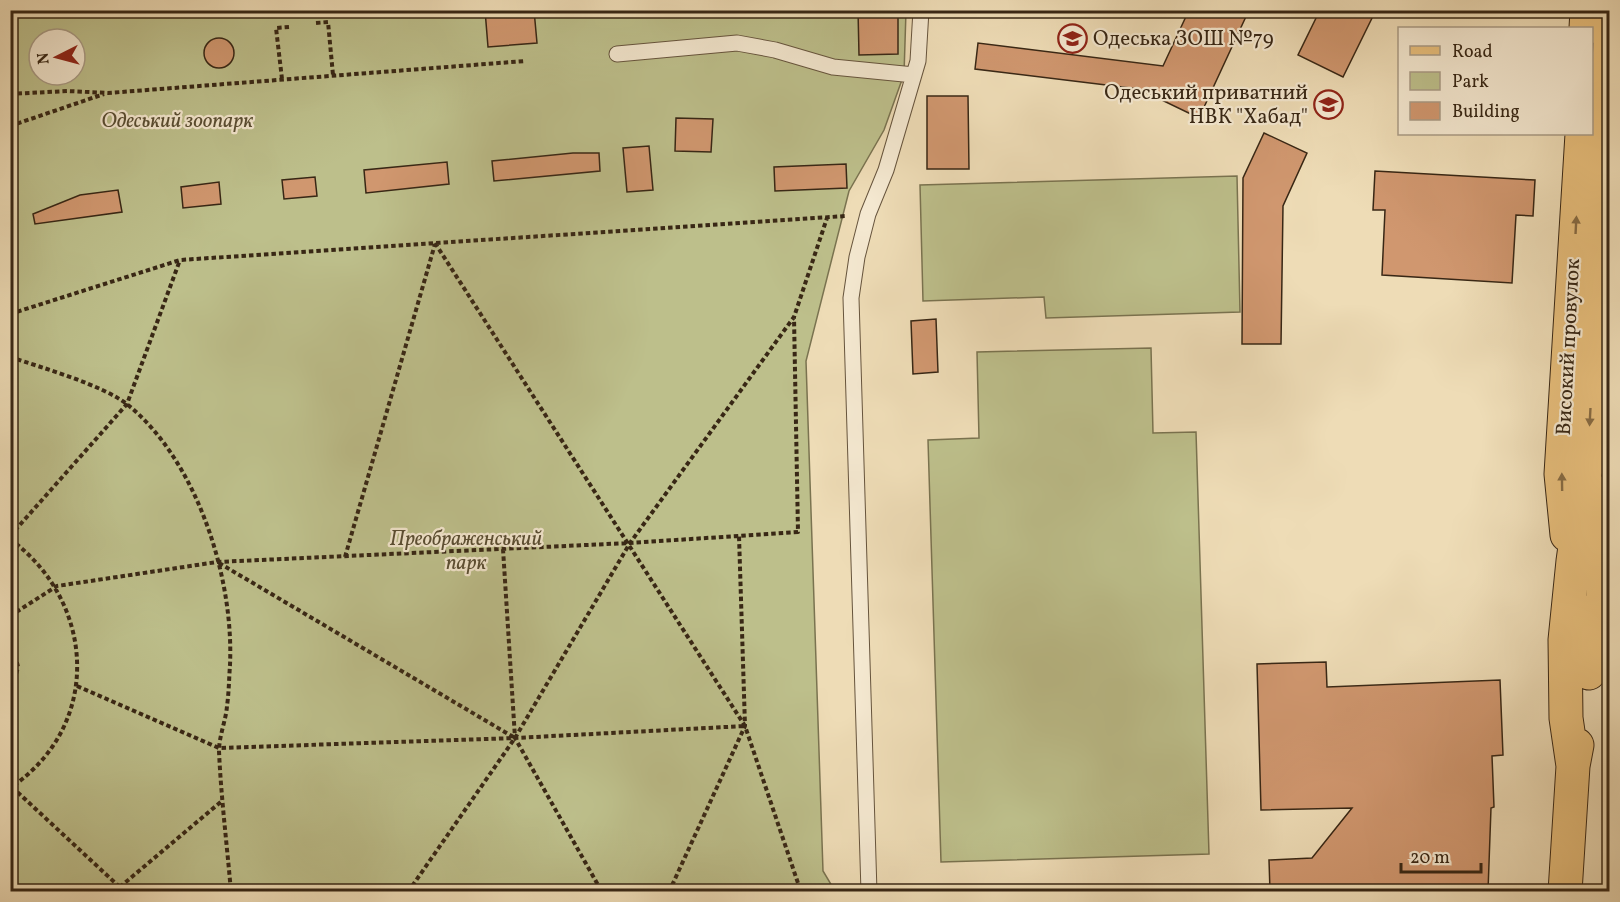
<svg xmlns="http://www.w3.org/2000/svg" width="1620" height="902" font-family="Vollkorn,serif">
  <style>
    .green { fill: #bdbf8b; stroke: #7a7350; stroke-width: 1.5; fill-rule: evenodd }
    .building { fill: #d0976f; stroke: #382715; stroke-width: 1.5 }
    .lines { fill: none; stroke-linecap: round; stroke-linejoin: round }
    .lane-casing { stroke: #66543d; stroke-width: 17 }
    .primary-casing { stroke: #382715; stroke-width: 35 }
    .path { stroke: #382715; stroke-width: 4; stroke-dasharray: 4.5 3; stroke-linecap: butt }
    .lane { stroke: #f4e8d0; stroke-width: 15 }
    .primary { stroke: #e7be7b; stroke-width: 33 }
    .oneway { fill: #876b43 }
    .labels { text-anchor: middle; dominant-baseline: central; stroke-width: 4.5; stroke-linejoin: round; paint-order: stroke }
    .poi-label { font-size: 21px; fill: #382715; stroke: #f4e8d0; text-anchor: start }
    .park-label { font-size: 21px; font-style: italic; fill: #594d32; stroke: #f4e8d0 }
    .street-label { font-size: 21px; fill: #382715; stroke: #f4e8d0 }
  </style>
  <rect width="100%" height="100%" fill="#eedcb6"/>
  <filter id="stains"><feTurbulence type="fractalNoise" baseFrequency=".00333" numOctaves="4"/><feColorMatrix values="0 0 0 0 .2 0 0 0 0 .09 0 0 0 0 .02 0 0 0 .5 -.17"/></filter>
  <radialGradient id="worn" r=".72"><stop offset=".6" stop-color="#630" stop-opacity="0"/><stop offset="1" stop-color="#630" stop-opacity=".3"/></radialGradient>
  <!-- green -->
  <path class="green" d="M10,11H906L904,74L884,130L849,191L806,361L823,871L835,891H11ZM39,39H75V75H39Z
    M1237,176L1240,312L1046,318L1044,297L923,301L920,185Z
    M1151,348L1153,433L1196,432L1209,854L941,862L928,440L979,438L977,352Z"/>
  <!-- building -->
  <path class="building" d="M485,10H534L537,43L488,47Z
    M858,10H898V54L859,55Z
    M1189,10H1249L1199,118L1139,89L975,69L978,43L1163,66Z
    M1320,10H1376L1343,77L1298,55Z
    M204 53a15 15 0 1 1 30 0a15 15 0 1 1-30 0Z
    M927,96H968L969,169H927Z
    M676,118L713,119L711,152L675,151Z
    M1264,133L1307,153L1283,206L1281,344H1242L1243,178Z
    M649,146L653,190L627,192L623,148Z
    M573,153H599L600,171L494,181L492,161Z
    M447,162L449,184L366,193L364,170Z
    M846,164L847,188L775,191L774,167Z
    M1375,171L1535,180L1533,216L1516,215L1512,283L1382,275L1385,210H1373Z
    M315,177L317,196L284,199L282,180Z
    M219,182L221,204L183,208L181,187Z
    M118,190L122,212L35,224L33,214L80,195Z
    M936,319L938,372L913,374L911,321Z
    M1326,662L1327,687L1500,680L1503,755L1492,756L1494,807L1491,808L1488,891H1270L1269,860L1312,858L1352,808L1261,810L1257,664Z"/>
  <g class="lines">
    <defs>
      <path id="lane" d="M617,54L737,43L775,50L833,67L914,75
        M869,892L851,298L857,257L868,214L886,170L918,61L921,10
        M1607,892L1610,887"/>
      <path id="primary" d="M1586,28L1587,10
        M1567,535L1561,474L1582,134
        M1584,612L1589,673
        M1595,641L1602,608L1610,491
        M1573,766L1566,718L1565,640L1573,561L1588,454L1610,44
        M1565,892L1573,766L1577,745"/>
    </defs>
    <!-- lane casing -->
    <use href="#lane" class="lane-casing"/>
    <!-- primary casing -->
    <use href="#primary" class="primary-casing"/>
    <!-- path -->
    <path class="path" d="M316,23L328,22L333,75
      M282,79L276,28L289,27
      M10,94L67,91L108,93L525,61
      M10,126L104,94
      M435,243L745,726L801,892
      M10,314L180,260L846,216
      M10,357C43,368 103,385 128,405C197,461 234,578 230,665C229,678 229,692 227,706C226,720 219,736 219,751C221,797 227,845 231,892
      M10,536L127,404L180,260
      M10,539C96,602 103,726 10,788
      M503,549L515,738L602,892
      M345,557L435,244
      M219,563L515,738
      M10,616L57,586L217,562L630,543L798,532L794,317
      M10,633L18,667L10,697
      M77,686L219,748L515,738L745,726
      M12,787L125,892
      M114,892L223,800
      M408,892L515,738L630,543L794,317L827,218
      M669,892L745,726L739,536"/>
    <!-- lane -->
    <use href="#lane" class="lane"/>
    <!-- primary -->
    <use href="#primary" class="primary"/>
  </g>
  <!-- one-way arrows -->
  <defs><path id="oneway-solid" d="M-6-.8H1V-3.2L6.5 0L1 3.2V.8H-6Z" transform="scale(1.5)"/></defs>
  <g class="oneway">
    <use href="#oneway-solid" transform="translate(1576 225) rotate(-87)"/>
    <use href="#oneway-solid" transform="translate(1590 417) rotate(93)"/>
    <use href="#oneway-solid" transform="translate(1562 482) rotate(-91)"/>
  </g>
  <!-- icons -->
  <defs>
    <symbol id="school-ring" viewBox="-11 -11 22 22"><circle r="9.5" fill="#f4e8d0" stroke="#8f2418" stroke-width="1.5"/><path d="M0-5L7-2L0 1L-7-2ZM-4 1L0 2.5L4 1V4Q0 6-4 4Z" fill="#8f2418"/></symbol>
  </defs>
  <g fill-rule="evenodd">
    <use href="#school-ring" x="1056" y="22" width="33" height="33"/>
    <use href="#school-ring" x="1312" y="88" width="33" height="33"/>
  </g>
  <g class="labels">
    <!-- poi labels -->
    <g class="poi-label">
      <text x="1093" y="39">Одеська ЗОШ №79</text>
      <text x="1308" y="93" text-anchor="end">Одеський приватний<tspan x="1308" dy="24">НВК "Хабад"</tspan></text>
    </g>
    <!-- park labels -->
    <g class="park-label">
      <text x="177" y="121">Одеський зоопарк</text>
      <text x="466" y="539">Преображенський<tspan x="466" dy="24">парк</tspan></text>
    </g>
    <!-- street labels -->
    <g class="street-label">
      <text transform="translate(1569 347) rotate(-87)">Високий провулок</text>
    </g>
  </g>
  <!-- margin -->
  <rect width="1620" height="902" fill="none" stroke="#eedcb6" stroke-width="36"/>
  <rect x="12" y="12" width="1596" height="878" fill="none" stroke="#382715" stroke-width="3"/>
  <rect x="18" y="18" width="1584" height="866" fill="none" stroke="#382715" stroke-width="1.5"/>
  <!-- legend -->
  <rect x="1398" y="27" width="195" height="108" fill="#f4e8d0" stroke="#a99b85" stroke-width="1.5"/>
  <rect x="1410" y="46" width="30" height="9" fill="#e7be7b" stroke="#a99b85" stroke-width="1.5"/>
  <text x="1452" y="57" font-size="18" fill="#382715">Road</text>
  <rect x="1410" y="72" width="30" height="18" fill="#bdbf8b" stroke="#a99b85" stroke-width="1.5"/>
  <text x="1452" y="87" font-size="18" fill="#382715">Park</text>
  <rect x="1410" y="102" width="30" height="18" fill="#d0976f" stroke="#a99b85" stroke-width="1.5"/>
  <text x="1452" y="117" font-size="18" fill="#382715">Building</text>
  <!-- north arrow -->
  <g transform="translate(57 57) rotate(264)"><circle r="28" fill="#f4e8d0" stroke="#a99b85" stroke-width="1.5"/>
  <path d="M0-4.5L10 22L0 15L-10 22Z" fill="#8f2418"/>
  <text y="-9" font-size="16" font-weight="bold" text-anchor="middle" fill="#382715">N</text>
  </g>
  <!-- scale -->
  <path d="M1401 863v9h80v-9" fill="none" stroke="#382715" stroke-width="3"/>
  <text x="1410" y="863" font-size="18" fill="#382715" stroke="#f4e8d0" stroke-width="4.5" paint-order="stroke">20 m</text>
  <rect width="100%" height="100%" filter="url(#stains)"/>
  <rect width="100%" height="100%" fill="url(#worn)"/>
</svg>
